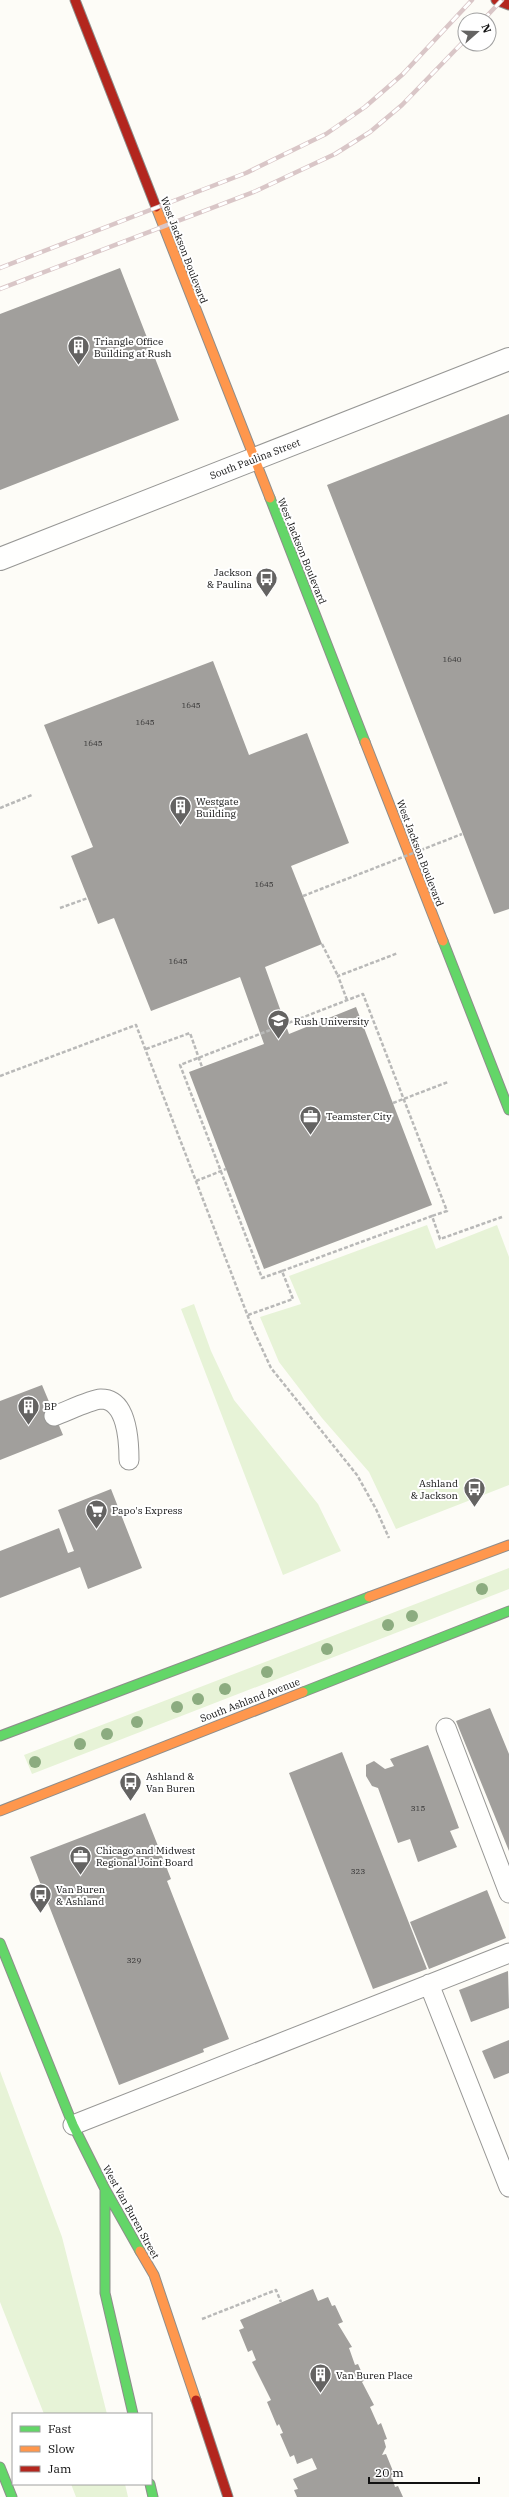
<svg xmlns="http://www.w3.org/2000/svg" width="509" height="2497" font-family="'IBM Plex Serif',serif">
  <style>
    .green { fill: #e7f3d7 }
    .building { fill: #a19f9c }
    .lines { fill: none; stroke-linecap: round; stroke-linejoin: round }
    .lane-casing { stroke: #979795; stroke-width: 21 }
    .street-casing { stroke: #979795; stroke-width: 24 }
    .fast-casing { stroke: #8e8d8b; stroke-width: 11 }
    .slow-casing { stroke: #8e8d8b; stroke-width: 11 }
    .jam-casing { stroke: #8e8d8b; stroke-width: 11 }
    .path { stroke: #b9b9b8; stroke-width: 2.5; stroke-dasharray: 4 2; stroke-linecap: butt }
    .lane { stroke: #fffffe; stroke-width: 19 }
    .street { stroke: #fffffe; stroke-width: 22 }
    .fast { stroke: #63d668; stroke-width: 9 }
    .slow { stroke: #ff974d; stroke-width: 9 }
    .jam { stroke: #b3261e; stroke-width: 9 }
    .rail-casing { stroke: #d9c6c7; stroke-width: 4.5 }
    .rail { stroke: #fff; stroke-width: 3; stroke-dasharray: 9; stroke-linecap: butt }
    .path-bridge { stroke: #b9b9b8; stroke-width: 2.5; stroke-dasharray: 4 2; stroke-linecap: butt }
    .tree { fill: #8cac80 }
    .labels { text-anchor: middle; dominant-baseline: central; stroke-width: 4; stroke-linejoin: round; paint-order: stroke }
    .number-label { font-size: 8px; fill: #353434 }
    .street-label { font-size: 10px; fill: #111; stroke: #fff }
    .poi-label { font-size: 10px; fill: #111; stroke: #fff; text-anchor: start }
  </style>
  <rect width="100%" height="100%" fill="#fdfcf7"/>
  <!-- green -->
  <path class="green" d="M427,1225L436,1249L497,1225L509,1257V1485L396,1529L369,1472L322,1418L279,1362L260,1317L301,1304L289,1276Z
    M194,1304L211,1351L234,1400L318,1504L341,1551L283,1575L181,1309Z
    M509,1568V1589L32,1774L24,1755Z
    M0,2071L62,2237L107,2414H44L0,2302Z
    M71,2484H125L128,2497H76Z"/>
  <!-- building -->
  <path class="building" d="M120,268L179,420L0,490V314Z
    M509,414V909L494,914L327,485Z
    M213,661L249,755L307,733L349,843L291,866L322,944L265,967L289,1034L356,1007L432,1205L264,1269L189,1072L264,1044L240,977L151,1011L114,918L98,924L71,856L93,847L44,725Z
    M42,1385L63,1435L0,1460V1401Z
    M111,1489L142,1568L88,1589L80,1567L0,1598V1551L59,1528L68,1553L74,1551L58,1510Z
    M490,1708L509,1754V1851L456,1721Z
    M428,1745L459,1828L450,1831L457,1847L418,1862L410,1839L398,1843L378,1788L372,1786L366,1776V1765L374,1761L385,1769L394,1766L390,1759Z
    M342,1752L427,1969L373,1989L289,1773Z
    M145,1813L171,1879L167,1881L229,2039L203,2049L204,2052L119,2085L30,1857Z
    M487,1890L506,1938L429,1969L410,1922Z
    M508,1971L509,2008L471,2022L459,1990Z
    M509,2040V2073L494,2079L482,2051Z
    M313,2289L318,2301L328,2297L332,2306L335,2305L343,2322L338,2324L352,2347L349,2348L355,2365L358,2364L365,2380L362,2382L374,2405L370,2407L378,2425L381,2423L387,2439L384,2440L386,2447L382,2455L386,2454L395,2476L392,2477L395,2487L398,2486L403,2497H297L294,2490L298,2489L293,2479L317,2469L312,2458L297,2464L294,2455L290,2457L280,2434L283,2433L279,2424L277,2426L267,2402L271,2400L252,2362L256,2360L252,2350L248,2352L239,2330L244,2328L240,2320Z"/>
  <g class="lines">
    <defs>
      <path id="lane" d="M54,1416C66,1412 89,1400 101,1399C127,1399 129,1441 129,1460
        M446,1728L509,1893
        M429,1984L509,2187
        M73,2125L509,1953"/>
      <path id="street" d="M0,559L509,359"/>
      <path id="fast" d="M270,498L365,742
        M443,941L509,1110
        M303,1692L509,1611
        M0,1736L369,1597
        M0,1943L73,2125L105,2189L140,2251
        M105,2189V2293L133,2414
        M0,2467L12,2497
        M150,2484L153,2497"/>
      <path id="slow" d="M156,207L270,498
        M365,742L443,941
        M369,1597L509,1545
        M0,1811L303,1692
        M140,2251L154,2275L196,2400"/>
      <path id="jam" d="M75,0L156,207
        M496,0L509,5
        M196,2400L228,2497"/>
    </defs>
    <!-- lane casing -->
    <use href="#lane" class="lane-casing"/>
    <!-- street casing -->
    <use href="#street" class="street-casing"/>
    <!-- fast casing -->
    <use href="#fast" class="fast-casing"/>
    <!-- slow casing -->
    <use href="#slow" class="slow-casing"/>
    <!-- jam casing -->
    <use href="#jam" class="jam-casing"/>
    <!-- path -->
    <path class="path" d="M0,808L32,795
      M60,908L88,898
      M322,944L338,976
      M347,1000L338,976L398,953
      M146,1049L190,1033L202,1067
      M0,1076L136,1025L252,1327L271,1368L357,1475L376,1509L389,1538
      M393,1103L448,1082
      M196,1181L226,1169
      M282,1271L262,1278L180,1065L363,994L447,1211L432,1216
      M248,1315L293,1299L282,1271L432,1216L440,1239L502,1217
      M202,2319L276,2290L281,2302"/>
    <!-- lane -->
    <use href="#lane" class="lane"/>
    <!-- street -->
    <use href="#street" class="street"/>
    <!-- fast -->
    <use href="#fast" class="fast"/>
    <!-- slow -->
    <use href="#slow" class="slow"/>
    <!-- jam -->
    <use href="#jam" class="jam"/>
    <defs>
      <path id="rail" d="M483,20L502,0
        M0,268L246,173L326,134L365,107L403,74L472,0
        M0,289L256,191L335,154L370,132L402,105L465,40"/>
    </defs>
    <!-- rail casing -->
    <use href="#rail" class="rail-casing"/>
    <!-- rail -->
    <use href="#rail" class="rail"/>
    <!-- path-bridge -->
    <path class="path-bridge" d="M303,896L462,834"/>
  </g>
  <!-- trees -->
  <g class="tree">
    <circle cx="482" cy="1589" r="6"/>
    <circle cx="412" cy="1616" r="6"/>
    <circle cx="388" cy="1625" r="6"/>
    <circle cx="327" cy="1649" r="6"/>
    <circle cx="267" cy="1672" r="6"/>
    <circle cx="225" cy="1689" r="6"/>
    <circle cx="198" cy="1699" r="6"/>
    <circle cx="177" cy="1707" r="6"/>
    <circle cx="137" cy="1722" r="6"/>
    <circle cx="107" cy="1734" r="6"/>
    <circle cx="80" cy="1744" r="6"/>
    <circle cx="35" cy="1762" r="6"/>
  </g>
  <!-- icons -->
  <defs>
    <symbol id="building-pin" viewBox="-11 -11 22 30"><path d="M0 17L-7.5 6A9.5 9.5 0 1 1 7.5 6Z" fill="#646362" stroke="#fff"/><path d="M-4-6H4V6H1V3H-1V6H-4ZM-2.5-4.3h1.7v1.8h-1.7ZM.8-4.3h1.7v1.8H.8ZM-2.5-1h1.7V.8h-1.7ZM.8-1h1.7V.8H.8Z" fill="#fff"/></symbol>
    <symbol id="bus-pin" viewBox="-11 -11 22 30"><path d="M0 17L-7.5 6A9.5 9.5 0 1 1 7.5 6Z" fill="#646362" stroke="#fff"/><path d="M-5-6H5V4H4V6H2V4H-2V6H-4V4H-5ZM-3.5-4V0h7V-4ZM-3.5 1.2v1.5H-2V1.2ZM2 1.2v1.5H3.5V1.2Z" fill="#fff"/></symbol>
    <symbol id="university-pin" viewBox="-11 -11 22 30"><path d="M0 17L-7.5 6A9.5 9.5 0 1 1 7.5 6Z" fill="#646362" stroke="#fff"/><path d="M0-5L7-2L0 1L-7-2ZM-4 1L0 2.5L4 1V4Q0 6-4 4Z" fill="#fff"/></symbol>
    <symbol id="office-pin" viewBox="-11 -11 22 30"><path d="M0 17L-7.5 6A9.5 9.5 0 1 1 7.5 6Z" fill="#646362" stroke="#fff"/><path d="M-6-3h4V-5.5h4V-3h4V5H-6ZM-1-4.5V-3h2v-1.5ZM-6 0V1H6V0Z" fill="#fff"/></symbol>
    <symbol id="supermarket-pin" viewBox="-11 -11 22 30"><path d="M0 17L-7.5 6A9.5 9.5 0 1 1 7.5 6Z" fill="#646362" stroke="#fff"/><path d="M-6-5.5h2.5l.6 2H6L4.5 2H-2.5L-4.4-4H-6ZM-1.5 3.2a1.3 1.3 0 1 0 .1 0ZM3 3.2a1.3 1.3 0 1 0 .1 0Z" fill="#fff"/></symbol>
  </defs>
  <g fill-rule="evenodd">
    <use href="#building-pin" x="66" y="334" width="25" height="34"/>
    <use href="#bus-pin" x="254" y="566" width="25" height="34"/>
    <use href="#building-pin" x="168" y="794" width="25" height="34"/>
    <use href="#university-pin" x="266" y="1008" width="25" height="34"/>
    <use href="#office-pin" x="298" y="1104" width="25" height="34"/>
    <use href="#building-pin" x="16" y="1394" width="25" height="34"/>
    <use href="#bus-pin" x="462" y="1476" width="25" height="34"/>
    <use href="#supermarket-pin" x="84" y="1498" width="25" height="34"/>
    <use href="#bus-pin" x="118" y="1770" width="25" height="34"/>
    <use href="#office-pin" x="68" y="1844" width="25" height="34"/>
    <use href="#bus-pin" x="28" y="1882" width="25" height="34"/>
    <use href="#building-pin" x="308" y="2362" width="25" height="34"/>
  </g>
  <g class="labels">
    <!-- number labels -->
    <g class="number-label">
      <text x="452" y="659">1640</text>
      <text x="191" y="705">1645</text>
      <text x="145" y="722">1645</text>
      <text x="93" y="743">1645</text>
      <text x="264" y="884">1645</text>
      <text x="178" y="961">1645</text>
      <text x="418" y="1808">315</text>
      <text x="358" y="1871">323</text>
      <text x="134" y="1960">329</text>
    </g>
    <!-- street labels -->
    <g class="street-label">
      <text transform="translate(184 250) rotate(69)">West Jackson Boulevard</text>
      <text transform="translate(255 459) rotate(-21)">South Paulina Street</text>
      <text transform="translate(302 551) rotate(68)">West Jackson Boulevard</text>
      <text transform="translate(420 853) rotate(69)">West Jackson Boulevard</text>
      <text transform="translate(250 1700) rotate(-21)">South Ashland Avenue</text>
      <text transform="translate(131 2212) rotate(61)">West Van Buren Street</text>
    </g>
    <!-- poi labels -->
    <g class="poi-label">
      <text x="94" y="341">Triangle Office<tspan x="94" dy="12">Building at Rush</tspan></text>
      <text x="252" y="572" text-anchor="end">Jackson<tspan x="252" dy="12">&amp; Paulina</tspan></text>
      <text x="196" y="801">Westgate<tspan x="196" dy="12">Building</tspan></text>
      <text x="294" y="1021">Rush University</text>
      <text x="326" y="1116">Teamster City</text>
      <text x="44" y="1406">BP</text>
      <text x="458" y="1483" text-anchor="end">Ashland<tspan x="458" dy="12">&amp; Jackson</tspan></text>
      <text x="112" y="1510">Papo's Express</text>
      <text x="146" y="1776">Ashland &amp;<tspan x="146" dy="12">Van Buren</tspan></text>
      <text x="96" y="1850">Chicago and Midwest<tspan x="96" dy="12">Regional Joint Board</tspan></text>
      <text x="56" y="1889">Van Buren<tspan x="56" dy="12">&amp; Ashland</tspan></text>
      <text x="336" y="2375">Van Buren Place</text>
    </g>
  </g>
  <!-- legend -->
  <rect x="12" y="2413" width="140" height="72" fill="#ffffff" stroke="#a0a0a0"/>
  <rect x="20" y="2426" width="20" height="6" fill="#63d668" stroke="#a0a0a0"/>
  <text x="48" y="2433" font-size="12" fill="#111111">Fast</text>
  <rect x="20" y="2446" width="20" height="6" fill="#ff974d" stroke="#a0a0a0"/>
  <text x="48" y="2453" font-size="12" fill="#111111">Slow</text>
  <rect x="20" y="2466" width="20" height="6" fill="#b3261e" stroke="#a0a0a0"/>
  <text x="48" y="2473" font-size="12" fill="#111111">Jam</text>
  <!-- north arrow -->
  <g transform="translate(477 32) rotate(70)"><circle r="19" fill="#ffffff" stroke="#a0a0a0"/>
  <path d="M0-3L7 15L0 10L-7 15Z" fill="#646362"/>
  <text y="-6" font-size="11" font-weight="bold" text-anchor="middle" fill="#111111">N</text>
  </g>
  <!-- scale -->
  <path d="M369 2477v6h110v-6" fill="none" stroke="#111111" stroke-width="2"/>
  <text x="375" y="2477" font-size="12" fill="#111111" stroke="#ffffff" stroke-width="3" paint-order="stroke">20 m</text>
</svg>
